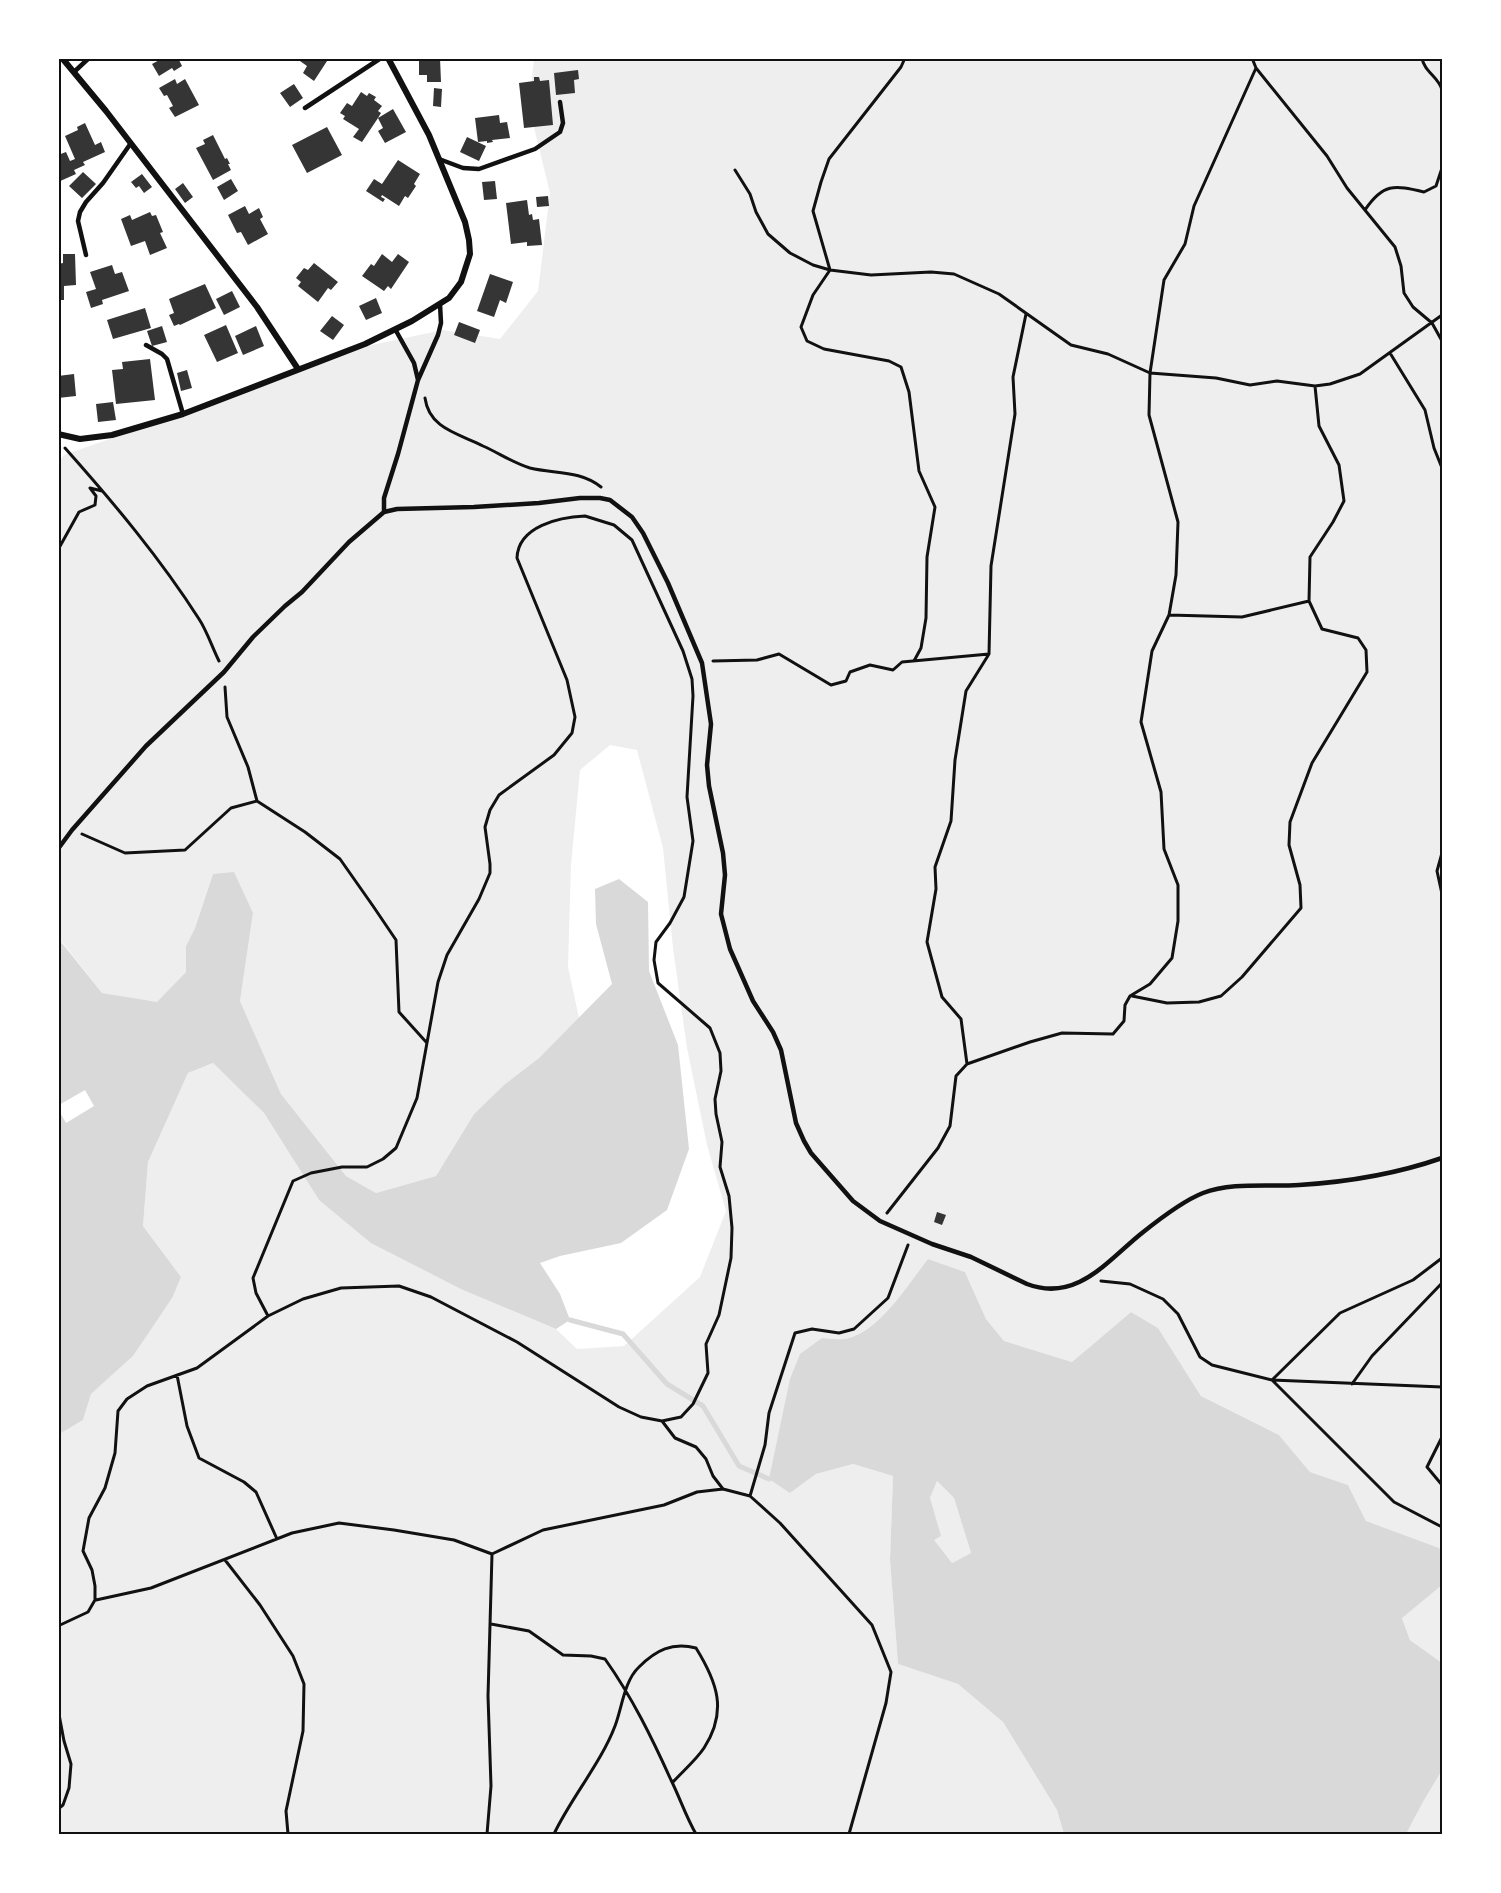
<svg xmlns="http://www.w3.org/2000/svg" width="1501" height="1893" font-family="Quicksand,sans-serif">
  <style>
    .green { fill: #eee }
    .water { fill: #d9d9d9; fill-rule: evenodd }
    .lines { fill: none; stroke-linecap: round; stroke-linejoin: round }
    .stream { stroke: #d9d9d9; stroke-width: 5 }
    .building { fill: #353535 }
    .path { stroke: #111; stroke-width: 3 }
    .service { stroke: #111; stroke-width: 4.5 }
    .minor { stroke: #111; stroke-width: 6 }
    .neatline { fill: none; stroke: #111; stroke-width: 2 }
  </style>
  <rect width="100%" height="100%" fill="#fff"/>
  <!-- green -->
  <path class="green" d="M534,59H1442V1554L1438,1548L1366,1521L1348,1485L1310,1472L1279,1435L1201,1396L1158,1328L1131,1312L1072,1362L1004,1341L986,1319L965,1272L928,1259C908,1284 879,1333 845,1339C838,1340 829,1338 821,1338L790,1493L816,1474L853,1464L893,1476L890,1560L898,1664L958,1684L1003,1722L1057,1810L1064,1834H59V1437L61,1433L83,1420L91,1394L133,1356L181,1277L143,1226L148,1162L188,1073L213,1063L264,1113L319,1200L463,1290L556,1329L577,1349L624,1346L700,1277L726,1211L707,1145L687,1048L673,948L663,848L637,750L610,745L580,770L571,865L568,967L579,1018L539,1058L505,1084L474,1114L436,1176L376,1193L346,1176L281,1094L240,1001L253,913L213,874L195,928L186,946V972L157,1003L102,993L63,943L59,944V462L64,455L161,421L348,350L443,330L500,339L538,291L550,193L529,107Z
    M937,1481L954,1498L971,1553L952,1563L933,1540L930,1498Z
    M1442,1585V1663L1410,1640L1402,1617Z
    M1442,1770V1834H1406L1423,1802Z"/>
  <!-- water -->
  <path class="water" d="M234,872L253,913L240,1001L281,1094L346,1176L376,1193L436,1176L474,1114L505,1084L539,1058L612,984L596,924L595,889L619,879L648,902L649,971L678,1045L689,1149L667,1210L621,1243L560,1256L540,1263L560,1294L570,1320L556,1329L463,1290L371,1243L319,1200L264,1113L213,1063L188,1073L148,1162L143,1226L181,1277L172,1298L133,1356L91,1394L83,1420L61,1433L59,1437L58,1109L66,1123L94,1106L85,1090L59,1105V944L62,943L102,993L157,1002L186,972V946L195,928L213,874Z
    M928,1259L965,1272L986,1319L1004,1341L1072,1362L1131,1312L1158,1328L1201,1396L1279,1435L1310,1472L1348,1485L1366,1521L1439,1548L1442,1554V1585L1402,1618L1410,1640L1442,1663V1770L1423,1802L1406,1834H1064L1057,1810L1003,1722L958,1684L898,1664L890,1560L893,1476L853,1464L816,1474L790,1493L769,1479L790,1379L800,1354L822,1338C829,1338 838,1340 845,1339C879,1333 908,1284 928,1259ZM937,1481L954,1498L971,1553L952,1563L934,1540L941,1536L930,1498Z"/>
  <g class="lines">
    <!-- stream -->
    <path class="stream" d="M570,1320L623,1334L667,1384L703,1406L739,1466L769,1479"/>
  </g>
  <!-- building -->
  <path class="building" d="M163,58H178L182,66L174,71L172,68L159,76L152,64Z
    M302,58H329L314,81L303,73L307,66L300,61Z
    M419,58H440L441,82H427V75H419Z
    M578,70L579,79L574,80L575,93L556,95L554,73Z
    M534,77H539L540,81L549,80L553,125L524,128L519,83L534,81Z
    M175,79L177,84L185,79L199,105L175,117L169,108L173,106L167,95L164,96L159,88Z
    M294,84L303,98L290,107L280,93Z
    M434,88L442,89L441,107L433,106Z
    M361,92L367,96L369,93L376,97L374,100L382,106L378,111L381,113L378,118L393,109L406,132L385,143L378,131L383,128L378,118L362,142L353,137L359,129L343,119L345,116L340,113L347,103L352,106Z
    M499,115L500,123L507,122L510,138L492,140L493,142L487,143V141L478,142L475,118Z
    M85,123L95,145L101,142L105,152L83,162L85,165L74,170L76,174L58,182V155L66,152L70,161L75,159L65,136L78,130L77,127Z
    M327,127L342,155L307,173L292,145Z
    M213,135L225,159L227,158L230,164H228L231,170L213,180L196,148L205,144L203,140Z
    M467,137L486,146L479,161L460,152Z
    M398,160L420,174L414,184L416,186L408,198L405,196L399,206L382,195L381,197L385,199L383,202L366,191L374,179L382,184Z
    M83,172L96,184L82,198L69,186Z
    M142,174L152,187L144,193L139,186L136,188L131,182Z
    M231,179L238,191L224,200L217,187Z
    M495,181L497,199L484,200L482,182Z
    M183,183L193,197L185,203L175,189Z
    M548,196L549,206L537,207L536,197Z
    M527,200L529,215L532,214L533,220L539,219L542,245L527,246V242L511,244L506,203Z
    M245,206L249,214L259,208L263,217L260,219L268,234L248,245L241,232L237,233L228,215Z
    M150,212L152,216L156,215L163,232L160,233L167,248L150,255L145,241L131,246L121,219L130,215L132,220Z
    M63,254H75L76,285L64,286V300H61V305H58V264L63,263Z
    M382,254L392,262L398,254L409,262L391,289L388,286L384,291L362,276L371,264L374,266Z
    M314,263L338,282L331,290L328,288L318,302L298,286L301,282L296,278L304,268L308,270Z
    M112,265L115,274L122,272L129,291L102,300L103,304L91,308L86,292L96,289L90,272Z
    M490,274L513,282L506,303L500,300L494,317L477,311Z
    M205,284L216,308L180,325L179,324L174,326L169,315L174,313L169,299Z
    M232,291L240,307L224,315L216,299Z
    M376,298L382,313L366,320L359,306Z
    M145,308L151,328L113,339L107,320Z
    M332,316L344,325L333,340L320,331Z
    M459,322L480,330L475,343L454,335Z
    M226,325L238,353L217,362L204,335Z
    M162,326L167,342L152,346L147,331Z
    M256,326L264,346L243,355L235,336Z
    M150,359L155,400L116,404L112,370L123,369L122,362Z
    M187,370L192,388L181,391L177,373Z
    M74,374L76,396L58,398V376Z
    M113,402L116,420L98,422L96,404Z
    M937,1212L946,1215L942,1225L934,1222Z"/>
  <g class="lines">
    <!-- path -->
    <path class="path" d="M1252,58L1256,68
      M1422,58C1424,72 1439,77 1442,90
      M735,170L750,194L756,212L768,234L790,253L813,265L830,270L871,275L931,272L954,274L999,294L1071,345L1108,354L1150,373L1216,378L1250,385L1277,381L1315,386L1330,384L1360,374L1442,315
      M1365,210C1383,183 1394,185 1424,192L1436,186L1442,168
      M830,270L813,295L801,327L807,341L824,349L889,361L901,367L909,392L919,471L935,507L927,557L926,618L921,648L914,661
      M830,270L813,211L821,182L829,159L901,67L905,58
      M1390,353L1425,410L1434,448L1442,468
      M425,398C429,429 460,434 483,446C499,453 513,463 530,468C554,474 580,470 601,487
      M65,448C113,502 160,558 199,619C207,631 212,647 219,661
      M585,516L614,525L632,540L683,651L692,679L693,696L687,797L693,841L684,897L670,923L656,942L654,960L658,983L710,1028L720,1053L721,1071L715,1099L716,1114L722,1142L720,1167L729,1196L732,1228L731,1258L719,1315L706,1344L708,1373L693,1404L681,1417L662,1421L641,1417L619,1407L517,1342L431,1297L399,1286L341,1288L303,1299L268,1316L256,1293L253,1278L293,1181L311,1173L342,1167H367L383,1159L396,1148L417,1098L438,982L447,955L479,899L490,873V864L485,827L490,810L499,795L554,755L572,733L575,717L567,680L517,558C518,526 560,517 585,516Z
      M58,563L59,548L79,512L95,505L96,496L90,488L102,491
      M1169,615L1242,617L1309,601
      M713,661L757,660L779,654L831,685L846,681L850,672L870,665L893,670L902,662L989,654
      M225,687L227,717L248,767L257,801L305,832L340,859L373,906L396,940L399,1012L427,1043
      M82,834L125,853L185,850L231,808L257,801
      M1442,853L1437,871L1442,894
      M1132,996L1167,1003L1199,1002L1221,996L1242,977L1301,908L1300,885L1289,845L1290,822L1312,763L1367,672L1366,650L1358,638L1322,629L1309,601L1310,557L1333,522L1344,501L1339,465L1319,426L1315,386
      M967,1064L961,1019L942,997L927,942L936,889L935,867L951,821L955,760L966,691L989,654L991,566L1015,414L1013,377L1026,314
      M887,1213L938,1148L950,1126L956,1076L967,1064L1030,1042L1062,1033L1113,1034L1124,1021L1125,1005L1130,996L1150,984L1172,958L1178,921V885L1164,849L1161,792L1141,722L1152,651L1169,615L1176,575L1178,522L1149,415L1150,373L1164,280L1185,244L1194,206L1256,68L1327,156L1347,188L1395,247L1401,266L1404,293L1413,307L1432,323L1442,341
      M1442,1258L1413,1280L1340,1313L1272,1380L1394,1502L1442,1527
      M1101,1281L1130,1284L1163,1299L1178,1314L1200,1357L1212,1365L1272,1380L1442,1387
      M177,1375L187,1426L199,1458L244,1482L256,1492L277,1539
      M1352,1384L1372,1356L1442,1283
      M662,1421L675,1438L696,1447L706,1459L713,1476L723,1489L750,1496L780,1523L872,1625L891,1672L886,1703L849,1834
      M1442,1437L1427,1467L1442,1485
      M750,1496L765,1445L769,1413L795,1333L812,1329L839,1333L854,1329L888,1298L908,1245
      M225,1560L260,1605L293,1656L304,1684L303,1731L286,1811L288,1834
      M96,1600L151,1588L292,1533L339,1523L394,1530L454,1540L492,1554
      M491,1624L529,1631L563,1655L591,1656L605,1659C632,1697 652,1738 671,1780C680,1798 686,1817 696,1834
      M58,1626L88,1612L95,1600V1586L92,1570L83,1551L89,1518L105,1488L115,1453L118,1411L127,1399L147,1386L197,1368L268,1316
      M58,1709L64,1741L71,1764L69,1788L63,1805L58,1809
      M487,1834L491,1786L488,1696L492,1554L543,1530L664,1505L697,1492L723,1489
      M554,1834C571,1798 601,1763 615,1726C622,1708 624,1681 639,1667C656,1650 672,1642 696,1648C717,1682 728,1711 704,1748C696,1760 683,1771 673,1782"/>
    <!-- service -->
    <path class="service" d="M74,72L89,58
      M305,108L381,58
      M439,159L463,168L479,169L535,149L560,132L563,123L560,102
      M86,255L78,221L80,212L86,202L103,183L131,143
      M395,329L414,363L418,380
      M146,345L162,354L167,359L183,414
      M384,512V498L398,454L418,380L438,335L441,323L440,304
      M58,849L72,830L146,746L224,672L253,637L285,606L302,592L349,542L384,512L397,509L474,507L539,503L580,498H600L610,500L632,517L643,533L668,583L702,663L711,724L707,765L709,786L723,853L725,875L721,914L730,949L738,967L753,1001L773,1032L781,1050L796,1123L804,1141L811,1153L853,1201L880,1221L932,1244L971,1257L1027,1284C1077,1303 1108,1260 1142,1233C1157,1221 1185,1200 1203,1193C1232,1182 1268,1187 1299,1185C1348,1182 1396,1174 1442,1158"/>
    <!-- minor -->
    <path class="minor" d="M62,58L106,111L257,307L298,369
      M58,434L80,439L112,435L183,414L365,344L412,321L449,298L461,282L470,254L469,240L465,222L429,135L388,58"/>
  </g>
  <!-- border -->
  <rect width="1501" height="1893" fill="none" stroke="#ffffff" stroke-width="120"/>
  <rect x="60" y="60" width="1381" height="1773" class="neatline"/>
</svg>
